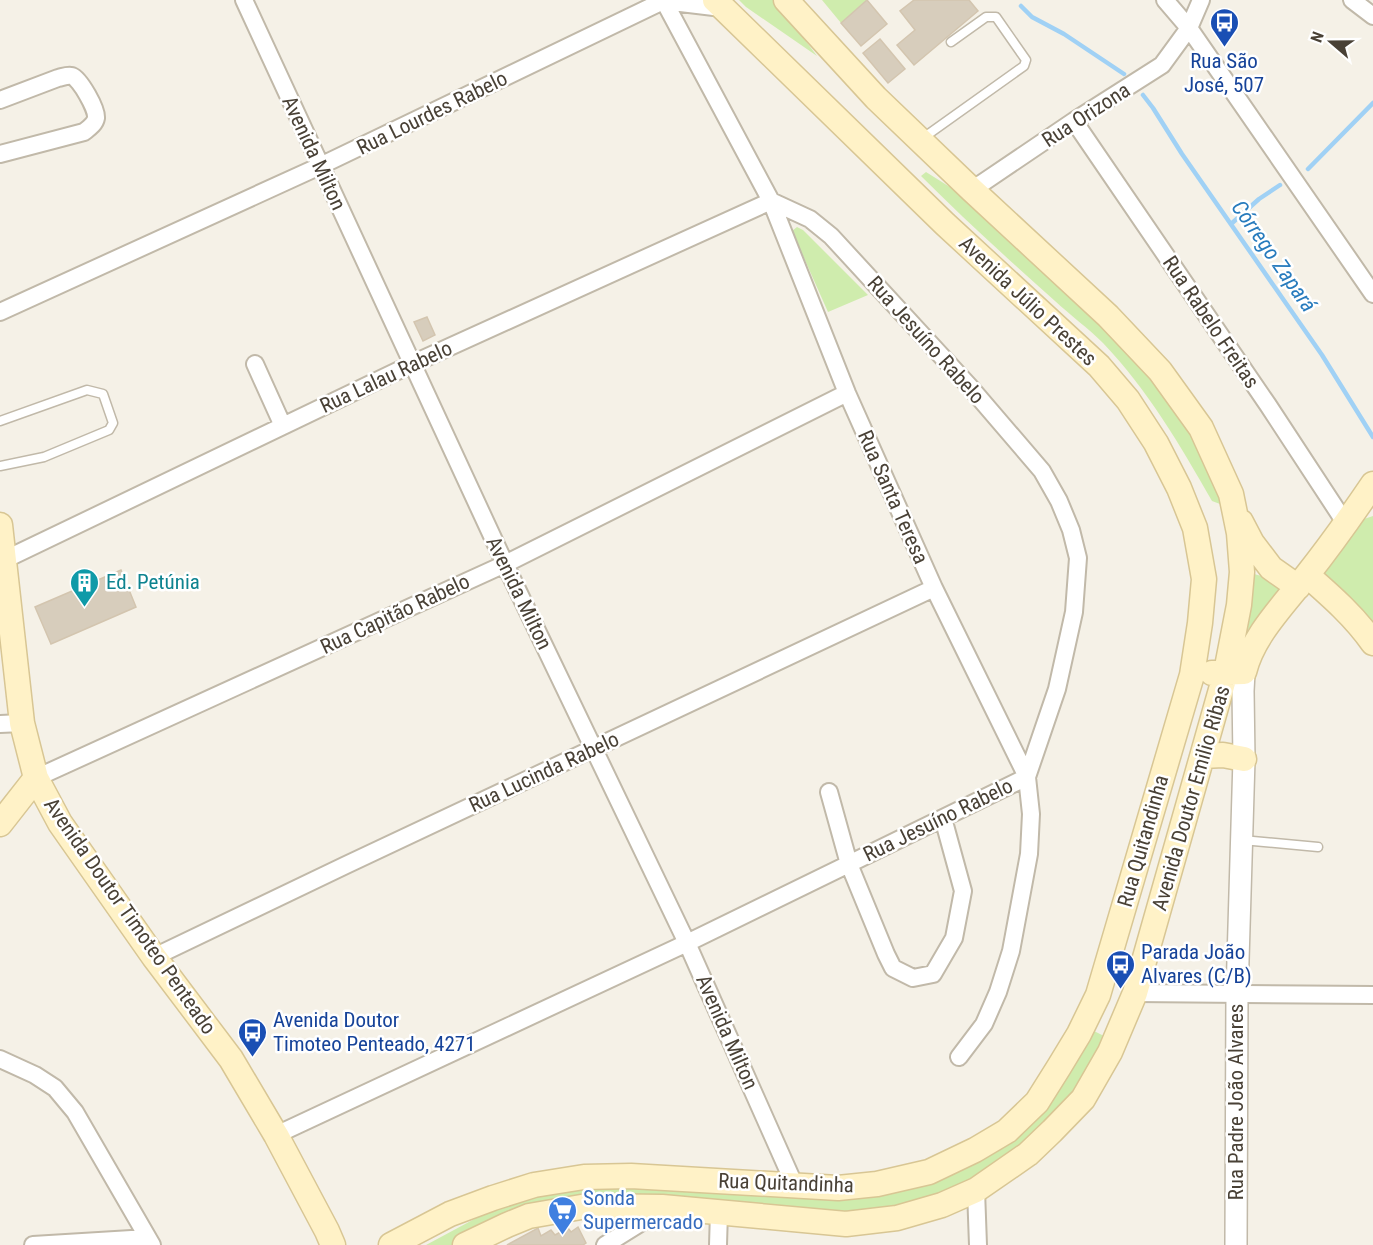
<svg xmlns="http://www.w3.org/2000/svg" width="1373" height="1245" font-family="'Roboto Condensed',sans-serif">
  <style>
    .green { fill: #cfecad }
    .lines { fill: none; stroke-linecap: round; stroke-linejoin: round }
    .stream { stroke: #a0d1f5; stroke-width: 4.5 }
    .building { fill: #d7cdbc; stroke: #d3c5af; stroke-width: 1.5 }
    .service-casing { stroke: #c1b9a9; stroke-width: 11 }
    .minor-casing { stroke: #c1b9a9; stroke-width: 20 }
    .tertiary-casing { stroke: #c1b9a9; stroke-width: 24 }
    .secondary-casing { stroke: #d8c694; stroke-width: 27 }
    .service { stroke: #fff; stroke-width: 8 }
    .minor { stroke: #fff; stroke-width: 16 }
    .tertiary { stroke: #fff; stroke-width: 21 }
    .secondary { stroke: #fff2c7; stroke-width: 24 }
    .labels { text-anchor: middle; dominant-baseline: central; stroke-width: 5; stroke-linejoin: round; paint-order: stroke }
    .transit-label { font-size: 21px; fill: #164399; stroke: #fff; text-anchor: start }
    .street-label { font-size: 21px; fill: #494136; stroke: #fff }
    .culture-label { font-size: 21px; fill: #0d838f; stroke: #fff; text-anchor: start }
    .shop-label { font-size: 21px; fill: #366cbe; stroke: #fff; text-anchor: start }
    .water-label { font-size: 22px; font-style: italic; fill: #277bbd; stroke: #fff }
  </style>
  <rect width="100%" height="100%" fill="#f5f1e7"/>
  <!-- green -->
  <path class="green" d="M739,0H775L817,56L746,7Z
    M822,0H867L841,23Z
    M926,172L961,194L1061,283L1195,426L1228,501L1220,504L1212,501C1180,445 1148,390 1103,343C1088,328 1070,315 1055,301C1009,260 964,219 921,176Z
    M797,227L803,230L868,295L828,312L792,231Z
    M1373,516V631L1316,574L1349,524Z
    M1247,572L1290,584L1250,631L1241,622Z
    M1092,1030L1110,1039L1080,1091L1044,1133L984,1177L915,1208L849,1216L647,1202L454,1245H426L508,1201L575,1186L652,1184L848,1198L971,1162L1033,1124Z"/>
  <g class="lines">
    <!-- stream -->
    <path class="stream" d="M1021,6L1032,17L1064,34L1124,74
      M1143,95L1153,108L1182,154L1322,355L1373,437
      M1308,169L1373,103
      M1231,224L1259,199L1280,185"/>
  </g>
  <!-- building -->
  <path class="building" d="M867,0L887,24L861,46L841,23Z
    M914,0H969L978,11L914,65L897,45L915,30L900,11Z
    M880,39L905,69L888,83L863,53Z
    M427,317L435,335L423,341L414,322Z
    M121,570L136,607L51,644L35,607Z
    M578,1227L586,1243L583,1245H507L538,1228L541,1236L551,1230L555,1235L568,1228L571,1232Z"/>
  <g class="lines">
    <defs>
      <path id="service" d="M923,138L1024,66L1026,60L996,17H986L951,42
        M0,421L87,390L103,394L113,423L109,430L44,457L0,466
        M1242,840L1318,847"/>
      <path id="minor" d="M244,0L505,564L687,943L795,1186
        M1165,0L1189,28L1373,294
        M1352,0L1373,16
        M664,1L771,201L847,393L934,588L1027,777L1031,814L1029,854L1011,951L998,992L984,1024L959,1057
        M664,1L722,8
        M0,100L58,78C63,77 67,75 72,76C80,79 97,109 96,118C95,124 89,128 84,132L0,154
        M1074,121L1268,405L1346,524
        M972,190L1074,121L1162,65L1189,28L1201,0
        M0,312L320,166L665,0
        M255,364L283,426
        M4,560L412,364L771,201L810,219L831,236L970,387L1042,471L1059,501L1071,530L1078,558L1074,612L1057,689L1027,777L687,943L276,1135
        M0,724L22,723
        M36,778L505,564L847,393
        M829,792L849,864L886,954L893,968L913,978L933,974L954,938L963,891L943,818
        M154,957L346,865L934,588
        M1135,993L1373,995
        M0,1059L35,1075L55,1088L75,1112L152,1245
        M976,1190L978,1245
        M33,1245L148,1238
        M605,1245L642,1222L662,1207
        M718,1245L719,1212"/>
      <path id="tertiary" d="M1236,1245L1237,994L1244,759L1243,691L1244,672"/>
      <path id="secondary" d="M1241,522L1252,543L1271,568L1298,587
        M0,525L22,723L36,778L60,823L154,957L231,1059L276,1135L327,1231L333,1245
        M1307,575C1331,596 1355,617 1373,643
        M1212,673L1244,672C1253,635 1284,605 1307,575C1330,546 1352,515 1373,484
        M1203,756L1223,755L1244,759
        M0,824L36,778
        M391,1245L450,1214L493,1198L534,1185L584,1177L631,1176L838,1188L877,1184L929,1172L975,1150L1007,1131L1037,1102L1059,1067L1079,1034L1098,995L1192,675L1200,623L1204,579L1195,528L1179,488L1156,443L1128,400L1099,366L945,224L715,0
        M465,1245L507,1225L529,1216L587,1206L662,1207L846,1224L897,1218L942,1205L976,1190L1028,1154L1052,1131L1083,1099L1110,1052L1135,993L1226,672L1239,605L1242,572L1239,533L1231,494L1201,428L1160,371L1108,316L972,190L876,98L786,0"/>
    </defs>
    <!-- service casing -->
    <use href="#service" class="service-casing"/>
    <!-- minor casing -->
    <use href="#minor" class="minor-casing"/>
    <!-- tertiary casing -->
    <use href="#tertiary" class="tertiary-casing"/>
    <!-- secondary casing -->
    <use href="#secondary" class="secondary-casing"/>
    <!-- service -->
    <use href="#service" class="service"/>
    <!-- minor -->
    <use href="#minor" class="minor"/>
    <!-- tertiary -->
    <use href="#tertiary" class="tertiary"/>
    <!-- secondary -->
    <use href="#secondary" class="secondary"/>
  </g>
  <!-- icons -->
  <defs>
    <symbol id="bus-pin" viewBox="-11 -11 22 30"><path d="M0 17L-7.5 6A9.5 9.5 0 1 1 7.5 6Z" fill="#1a4fb4" stroke="#fff"/><path d="M-5-6H5V4H4V6H2V4H-2V6H-4V4H-5ZM-3.5-4V0h7V-4ZM-3.5 1.2v1.5H-2V1.2ZM2 1.2v1.5H3.5V1.2Z" fill="#fff"/></symbol>
    <symbol id="building-pin" viewBox="-11 -11 22 30"><path d="M0 17L-7.5 6A9.5 9.5 0 1 1 7.5 6Z" fill="#0f9aa8" stroke="#fff"/><path d="M-4-6H4V6H1V3H-1V6H-4ZM-2.5-4.3h1.7v1.8h-1.7ZM.8-4.3h1.7v1.8H.8ZM-2.5-1h1.7V.8h-1.7ZM.8-1h1.7V.8H.8Z" fill="#fff"/></symbol>
    <symbol id="supermarket-pin" viewBox="-11 -11 22 30"><path d="M0 17L-7.5 6A9.5 9.5 0 1 1 7.5 6Z" fill="#3f7fe0" stroke="#fff"/><path d="M-6-5.5h2.5l.6 2H6L4.5 2H-2.5L-4.4-4H-6ZM-1.5 3.2a1.3 1.3 0 1 0 .1 0ZM3 3.2a1.3 1.3 0 1 0 .1 0Z" fill="#fff"/></symbol>
  </defs>
  <g fill-rule="evenodd">
    <use href="#bus-pin" x="1208" y="6" width="33" height="45"/>
    <use href="#building-pin" x="68" y="566" width="33" height="45"/>
    <use href="#bus-pin" x="1104" y="948" width="33" height="45"/>
    <use href="#bus-pin" x="236" y="1016" width="33" height="45"/>
    <use href="#supermarket-pin" x="546" y="1194" width="33" height="45"/>
  </g>
  <g class="labels">
    <!-- transit labels -->
    <g class="transit-label">
      <text x="1224" y="61" text-anchor="middle">Rua São<tspan x="1224" dy="24">José, 507</tspan></text>
      <text x="1141" y="952">Parada João<tspan x="1141" dy="24">Alvares (C/B)</tspan></text>
      <text x="273" y="1020">Avenida Doutor<tspan x="273" dy="24">Timoteo Penteado, 4271</tspan></text>
    </g>
    <!-- street labels -->
    <g class="street-label">
      <text transform="translate(432 113) rotate(-26)">Rua Lourdes Rabelo</text>
      <text transform="translate(1086 115) rotate(-33)">Rua Orizona</text>
      <text transform="translate(314 153) rotate(65)">Avenida Milton</text>
      <text transform="translate(1028 301) rotate(43)">Avenida Júlio Prestes</text>
      <text transform="translate(1211 322) rotate(56)">Rua Rabelo Freitas</text>
      <text transform="translate(926 340) rotate(48)">Rua Jesuíno Rabelo</text>
      <text transform="translate(386 377) rotate(-25)">Rua Lalau Rabelo</text>
      <text transform="translate(893 497) rotate(66)">Rua Santa Teresa</text>
      <text transform="translate(519 593) rotate(64)">Avenida Milton</text>
      <text transform="translate(395 614) rotate(-25)">Rua Capitão Rabelo</text>
      <text transform="translate(544 772) rotate(-25)">Rua Lucinda Rabelo</text>
      <text transform="translate(1191 798) rotate(-74)">Avenida Doutor Emilio Ribas</text>
      <text transform="translate(938 820) rotate(-26)">Rua Jesuíno Rabelo</text>
      <text transform="translate(1143 841) rotate(-74)">Rua Quitandinha</text>
      <text transform="translate(130 916) rotate(55)">Avenida Doutor Timoteo Penteado</text>
      <text transform="translate(727 1032) rotate(66)">Avenida Milton</text>
      <text transform="translate(1236 1102) rotate(-90)">Rua Padre João Alvares</text>
      <text transform="translate(786 1183) rotate(2)">Rua Quitandinha</text>
    </g>
    <!-- culture labels -->
    <g class="culture-label">
      <text x="106" y="582">Ed. Petúnia</text>
    </g>
    <!-- shop labels -->
    <g class="shop-label">
      <text x="583" y="1198">Sonda<tspan x="583" dy="24">Supermercado</tspan></text>
    </g>
    <!-- water labels -->
    <g class="water-label">
      <text transform="translate(1274 256) rotate(55)">Córrego Zapará</text>
    </g>
  </g>
  <!-- north arrow -->
  <g transform="translate(1331 42) rotate(290)" stroke="#ffffff" stroke-width="4.5" paint-order="stroke">
  <path d="M0-4.5L10 22L0 15L-10 22Z" fill="#494136"/>
  <text y="-9" font-size="16" font-weight="bold" text-anchor="middle" fill="#494136">N</text>
  </g>
</svg>
